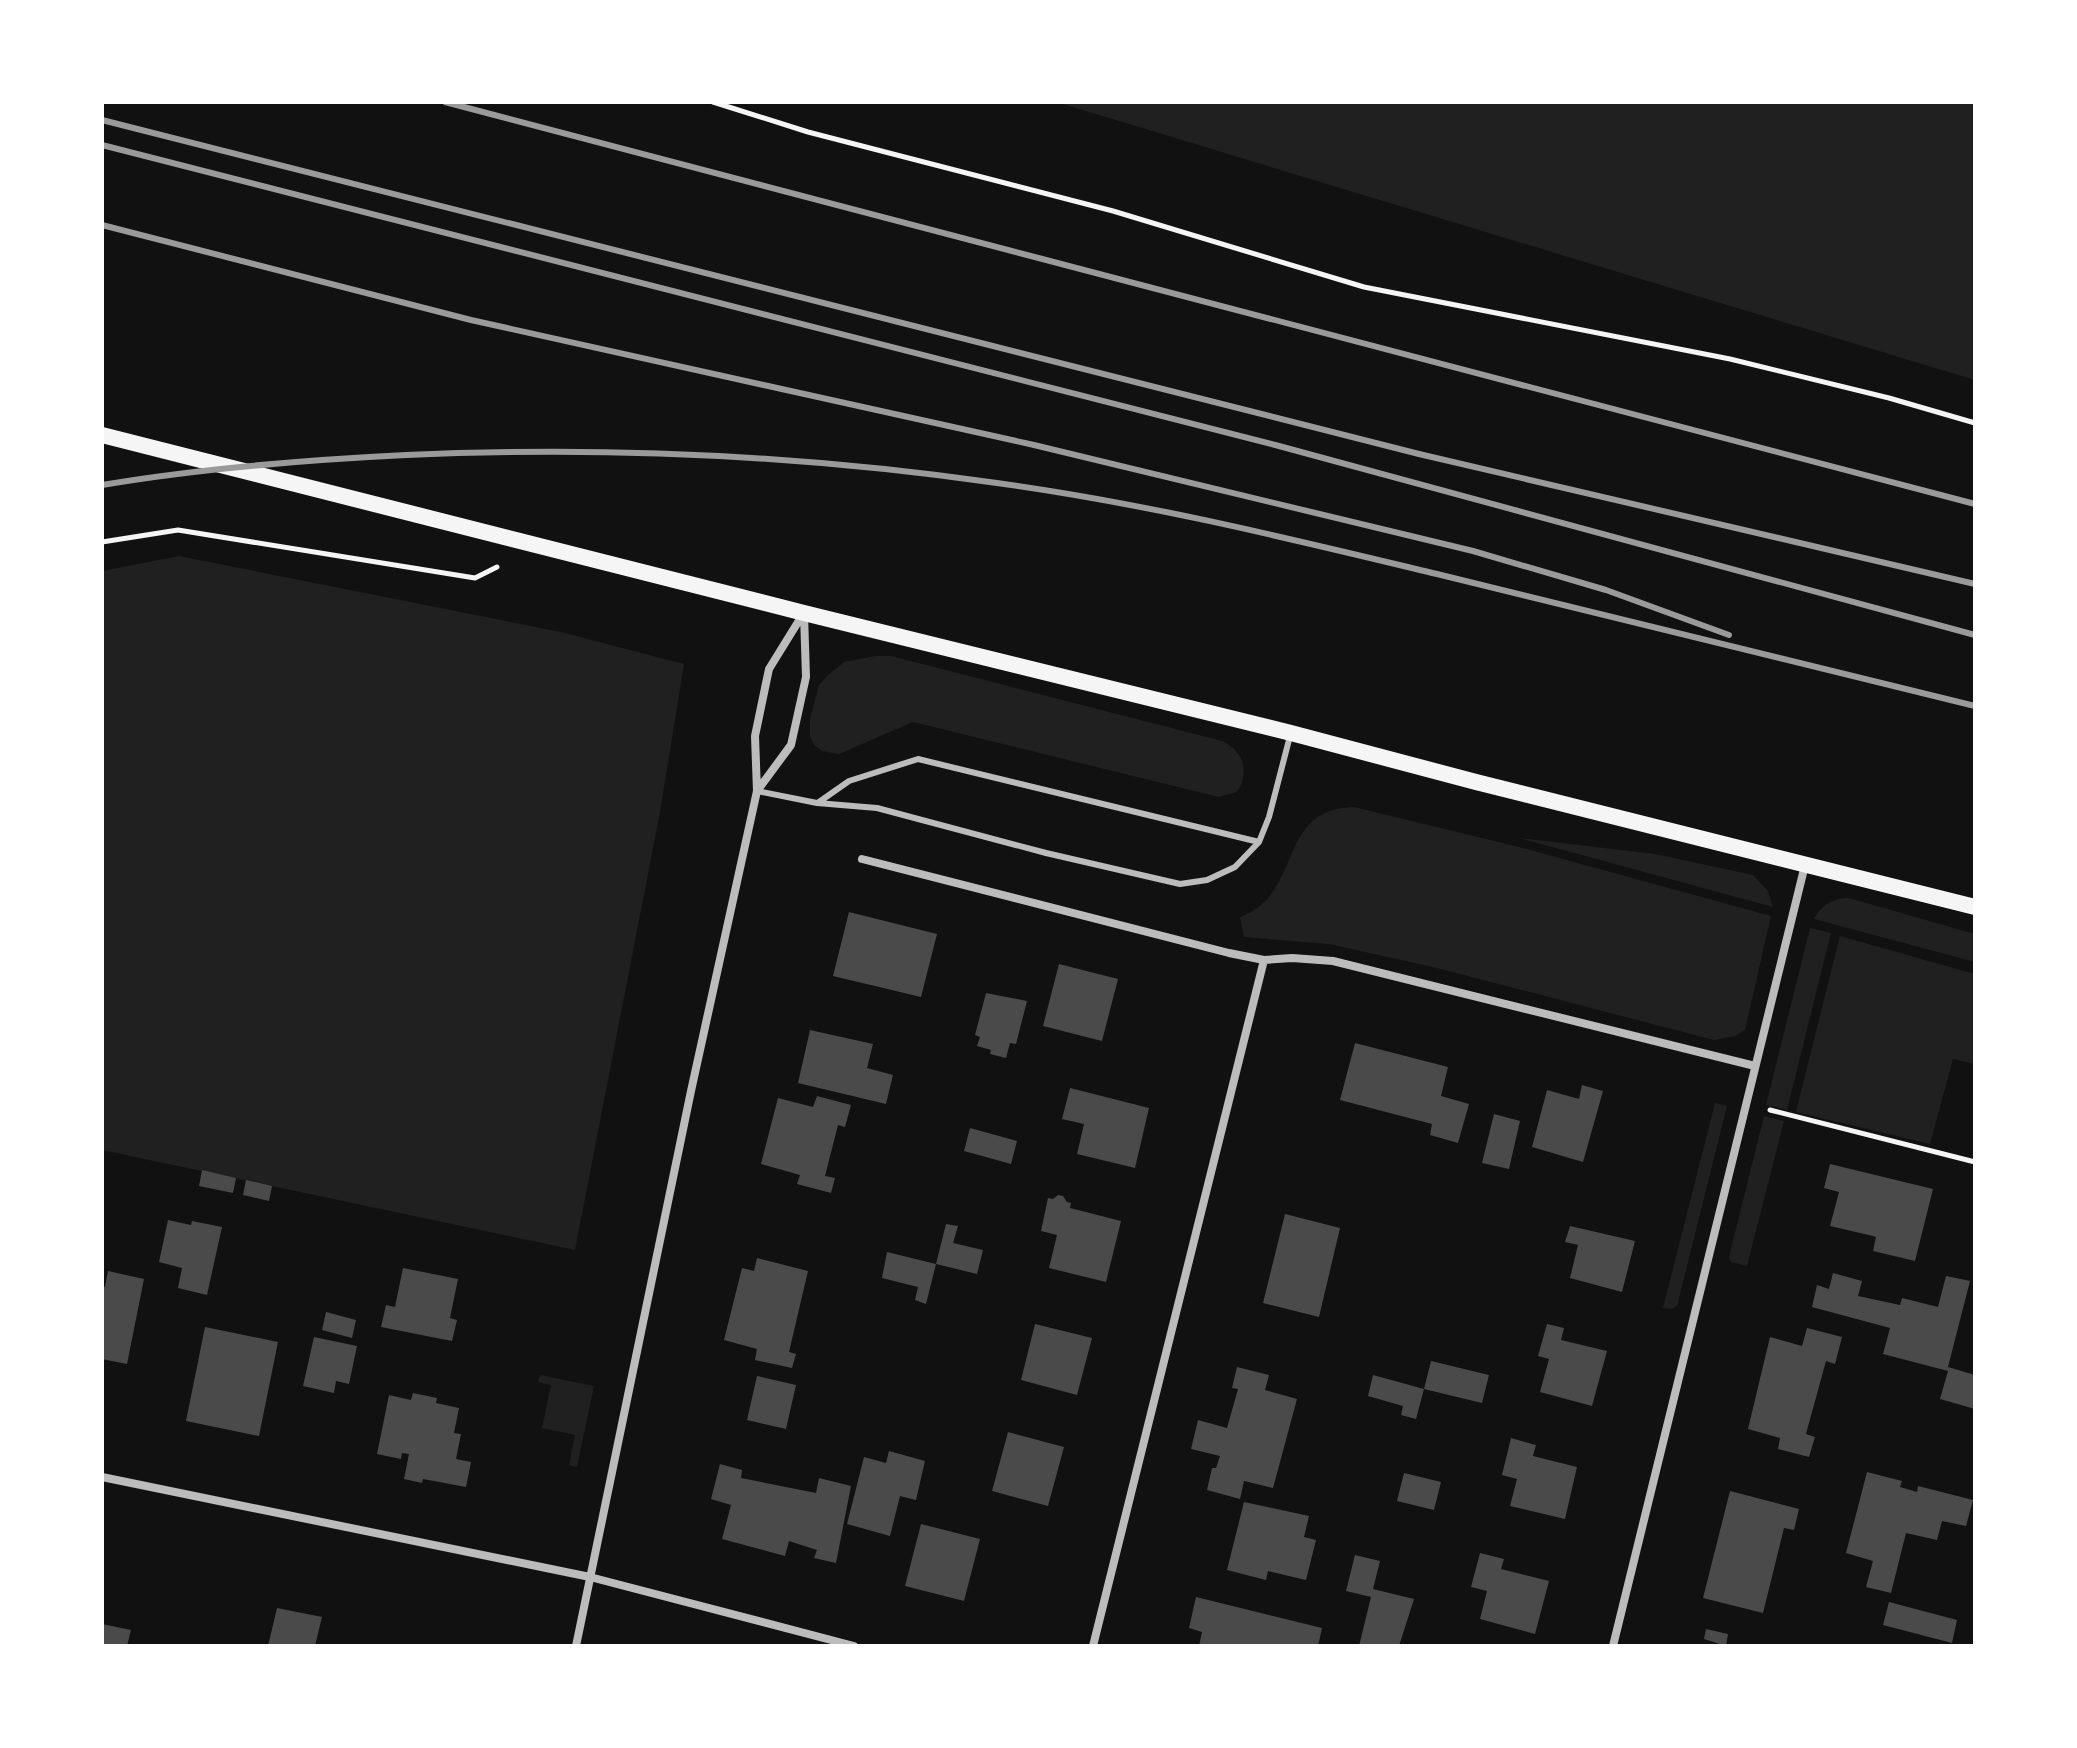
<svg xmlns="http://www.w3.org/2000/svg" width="2077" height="1748" font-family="'Work Sans',sans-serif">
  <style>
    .green { fill: #202020 }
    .building { fill: #4a4a4a }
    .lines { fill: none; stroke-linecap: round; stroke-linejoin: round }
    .path { stroke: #f5f5f5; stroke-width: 5 }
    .service { stroke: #bcbcbc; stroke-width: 6 }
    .minor { stroke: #bcbcbc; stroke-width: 8 }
    .secondary { stroke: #f5f5f5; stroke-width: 16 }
    .rail { stroke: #9a9a9a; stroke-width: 6 }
  </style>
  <rect width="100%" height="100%" fill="#111"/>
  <!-- green -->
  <path class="green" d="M1056,102H1975V380Z
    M179,556L561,632L684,664L660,812L575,1250L102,1150V571Z
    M875,656H891L1222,741C1244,751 1250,772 1237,792L1219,797L913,722L839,754L822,751L814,745L810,736V719L819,685L828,675L844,662Z
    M1354,807L1519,847L1771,916L1745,1030L1735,1036L1714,1040L1437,968L1329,944L1244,937L1240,917C1305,893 1275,809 1354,807Z
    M1519,838L1655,854L1753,875L1768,891L1773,907Z
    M1849,898L1975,934V962L1814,919C1823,904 1831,899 1849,898Z
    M1810,928L1831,933L1787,1110L1766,1105Z
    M1840,936L1975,974V1064L1953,1059L1930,1144L1796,1112Z
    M1715,1103L1727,1106L1677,1306L1671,1309L1663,1308Z
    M1764,1116L1784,1121L1747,1266L1731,1262L1729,1257Z
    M540,1375L594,1386L577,1467L569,1465L575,1435L542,1428L551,1385L538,1382Z"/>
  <!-- building -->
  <path class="building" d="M849,912L937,934L921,997L833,976Z
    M1059,964L1118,979L1102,1041L1043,1026Z
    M986,993L1027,1001L1016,1044L1010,1043L1006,1058L990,1054L991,1050L977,1046L980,1037L975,1035Z
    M810,1030L873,1044L867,1068L893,1075L886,1104L798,1083Z
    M1355,1043L1448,1067L1441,1096L1469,1104L1458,1143L1430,1135L1432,1124L1340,1100Z
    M1582,1085L1603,1091L1583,1162L1532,1147L1547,1090L1579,1099Z
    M1070,1088L1149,1108L1135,1168L1077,1154L1084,1124L1062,1119Z
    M817,1096L851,1105L845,1127L838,1125L825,1176L835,1178L831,1193L797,1184L800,1175L761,1164L778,1098L813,1107Z
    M1494,1114L1520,1121L1509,1169L1482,1163Z
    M970,1128L1017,1141L1011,1164L964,1151Z
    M1830,1164L1933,1189L1915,1261L1873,1251L1876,1237L1873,1236L1830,1226L1839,1192L1824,1188Z
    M202,1170L236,1178L233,1193L199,1186Z
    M246,1180L272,1186L269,1201L243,1195Z
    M1058,1195L1063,1196L1067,1202L1071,1203L1070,1208L1121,1221L1106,1282L1049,1268L1057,1235L1041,1231L1048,1198L1053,1199Z
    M1285,1214L1340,1228L1319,1317L1263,1303Z
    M168,1220L191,1225L192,1221L222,1227L207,1295L178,1288L182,1268L159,1262Z
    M946,1224L958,1226L953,1243L983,1250L977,1274L936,1264Z
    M1570,1226L1635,1241L1622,1292L1570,1278L1578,1245L1565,1242Z
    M887,1252L936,1264L926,1304L915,1300L918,1287L882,1278Z
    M757,1258L808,1271L789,1352L796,1354L792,1368L755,1360L757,1349L724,1340L742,1268L754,1271Z
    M403,1268L458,1279L450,1318L457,1320L452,1341L381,1327L386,1305L395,1307Z
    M108,1271L144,1279L127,1364L102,1359V1286L105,1287Z
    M1833,1273L1862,1281L1858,1296L1900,1305L1902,1298L1938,1307L1946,1276L1970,1281L1948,1367L1975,1375V1409L1940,1399L1948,1371L1883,1354L1890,1328L1812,1307L1817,1285L1829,1289Z
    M326,1312L356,1320L352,1338L322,1330Z
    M1035,1324L1092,1338L1077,1395L1021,1380Z
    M1547,1324L1564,1328L1561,1340L1607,1351L1592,1406L1540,1392L1549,1359L1538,1356Z
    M205,1327L278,1342L259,1436L186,1421Z
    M1807,1328L1842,1337L1835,1364L1826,1361L1806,1434L1815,1437L1809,1457L1778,1449L1780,1438L1748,1429L1770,1337L1802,1346Z
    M314,1337L357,1346L349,1384L336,1381L334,1393L303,1386Z
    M1431,1361L1489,1375L1482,1403L1424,1389L1416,1419L1401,1415L1403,1406L1368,1396L1373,1375L1424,1389Z
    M1237,1367L1269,1375L1265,1390L1297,1399L1273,1488L1244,1481L1240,1499L1207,1490L1212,1468H1216L1220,1456L1191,1449L1198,1420L1227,1428L1238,1389L1232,1388Z
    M757,1376L796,1385L786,1429L747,1420Z
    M413,1393L437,1398L436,1403L459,1408L454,1433L461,1434L456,1459L471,1462L466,1487L423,1479L422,1483L404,1479L409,1454L402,1453L401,1459L377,1454L389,1395L411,1400Z
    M1008,1432L1064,1447L1048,1506L992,1491Z
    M1511,1438L1536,1445L1533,1456L1577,1467L1565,1519L1510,1506L1517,1479L1502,1475Z
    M889,1451L925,1461L916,1500L900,1496L890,1536L847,1524L864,1457L886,1463Z
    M720,1464L742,1470L741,1478L816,1493L819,1478L851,1486L836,1563L814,1558L817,1550L789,1541L785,1556L722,1539L731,1505L711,1499Z
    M1867,1472L1902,1481L1900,1487L1917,1492L1918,1486L1973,1500L1966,1526L1942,1521L1937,1540L1906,1533L1891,1593L1866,1587L1873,1561L1846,1553Z
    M1404,1473L1441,1482L1434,1510L1397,1501Z
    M1730,1491L1799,1509L1794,1530L1784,1528L1763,1613L1703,1598Z
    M1244,1502L1309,1516L1304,1537L1316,1540L1306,1580L1268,1571L1266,1580L1227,1570Z
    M921,1524L980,1539L964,1601L905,1586Z
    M1480,1553L1504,1559L1501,1569L1549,1581L1535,1634L1480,1619L1487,1591L1471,1587Z
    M1355,1555L1380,1561L1373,1589L1414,1599L1399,1646H1359L1371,1597L1346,1591Z
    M1196,1597L1322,1628L1318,1646H1199L1202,1632L1189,1628Z
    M1889,1602L1957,1620L1952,1643L1883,1625Z
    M277,1608L322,1617L315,1646H268Z
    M102,1624L131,1630L127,1646H102Z
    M1706,1629L1728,1634L1726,1646L1704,1639Z"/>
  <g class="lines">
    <!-- path -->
    <path class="path" d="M713,102L808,132L1113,211L1364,287L1730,359L1889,398L1975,423
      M102,542L178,530L475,578L497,567
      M1770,1110L1975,1162"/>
    <!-- service -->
    <path class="service" d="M757,791L817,803L877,808L1046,853L1180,884L1207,880L1235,867L1259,842L1269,817L1290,736
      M819,802L849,781L918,759L1259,842"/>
    <!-- minor -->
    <path class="minor" d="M757,791L791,745L806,677L804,614
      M862,859L1229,953L1264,960L1292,958L1333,961L1755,1066
      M102,1477L590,1577L854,1646
      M576,1646L691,1091L757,791L755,736L769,669L803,614
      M1093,1646L1264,960
      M1613,1646L1805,865"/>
    <!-- secondary -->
    <path class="secondary" d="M102,435L804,613L1291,733L1476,782L1975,907"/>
    <!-- rail -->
    <path class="rail" d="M445,102L1975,504
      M102,120L1419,454L1975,584
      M102,145L1279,446L1975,635
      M102,225L471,320L1034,445L1473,551L1606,590L1729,635
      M102,485C202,468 305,460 406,455C604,446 801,455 997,483C1145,503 1291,539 1437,574C1616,618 1795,662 1975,706"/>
  </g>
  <!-- border -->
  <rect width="2077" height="1748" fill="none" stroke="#ffffff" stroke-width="208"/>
</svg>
